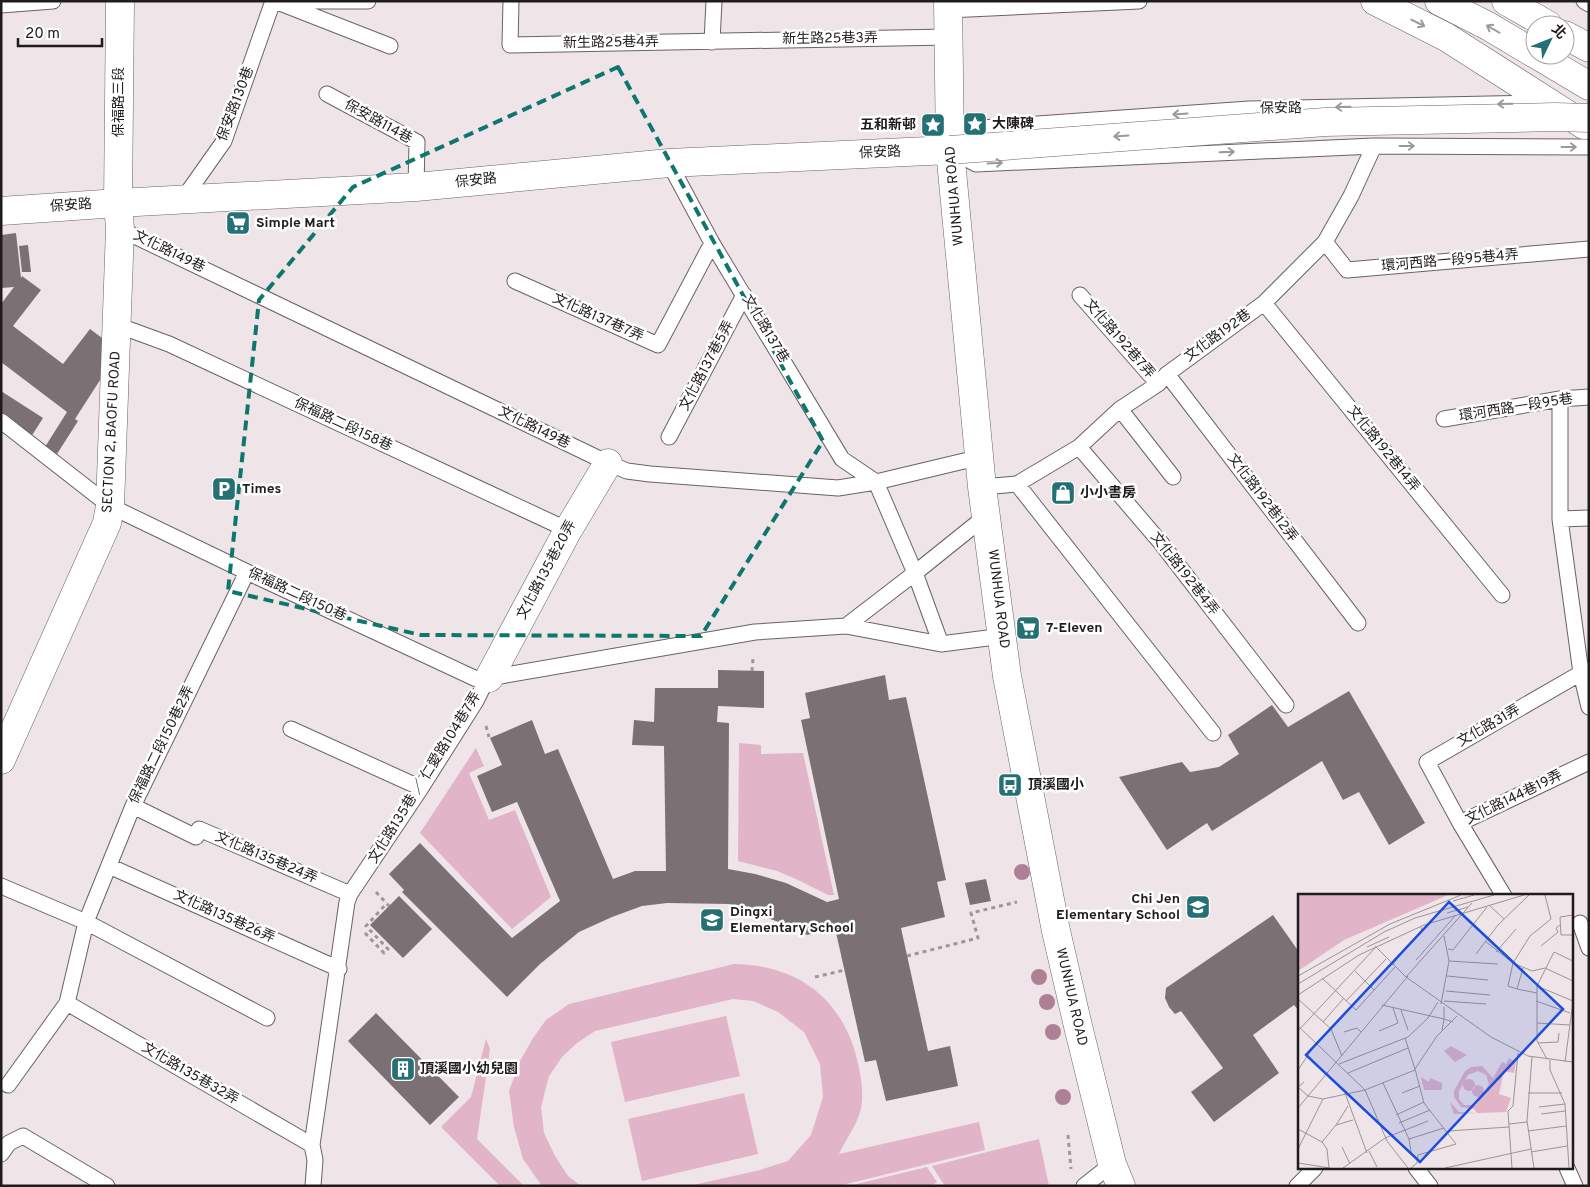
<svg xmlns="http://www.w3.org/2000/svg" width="1590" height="1187" font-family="Overpass,'Noto Sans TC',sans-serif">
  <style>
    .green { fill: #e1b4c7 }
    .building { fill: #7b7175 }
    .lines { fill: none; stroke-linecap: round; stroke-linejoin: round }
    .lane-casing { stroke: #6b6266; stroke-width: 17 }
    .street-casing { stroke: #6b6266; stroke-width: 29 }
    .secondary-casing { stroke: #6b6266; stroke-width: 29 }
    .highway-casing { stroke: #6b6266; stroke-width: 29 }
    .path { stroke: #9f969a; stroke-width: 3; stroke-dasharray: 4 4; stroke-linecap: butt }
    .lane { stroke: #fff; stroke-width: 15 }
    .street { stroke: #fff; stroke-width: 28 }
    .secondary { stroke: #fff; stroke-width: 28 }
    .highway { stroke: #fff; stroke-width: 28 }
    .highway-bridge-casing { stroke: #6b6266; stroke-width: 29; stroke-linecap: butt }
    .highway-bridge { stroke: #fff; stroke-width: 28 }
    .tree { fill: #ad8096 }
    .oneway { stroke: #9b999a }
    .marked { fill: none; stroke: #0f766e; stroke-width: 4; stroke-dasharray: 10 6; stroke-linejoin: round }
    .labels { text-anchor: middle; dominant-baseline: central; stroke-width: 5; stroke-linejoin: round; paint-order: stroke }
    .street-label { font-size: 14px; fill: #201c1e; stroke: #fff }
    .poi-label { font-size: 14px; font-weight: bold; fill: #201c1e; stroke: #fff; text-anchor: start }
    .inset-road { fill: none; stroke: #9c9497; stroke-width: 1 }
    .view { fill: #1d4ed8; fill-opacity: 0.15; stroke: #1d4ed8; stroke-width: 2.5 }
    .inset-edge { fill: none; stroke: #201c1e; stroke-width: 2.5 }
  </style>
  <rect width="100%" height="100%" fill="#efe4e8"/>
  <!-- green -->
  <path class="green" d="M739,743L761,745V754L803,753L834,895H828L798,880L777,871L738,861Z
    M476,748L484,766L469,773L489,820L515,810L551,897L512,929L420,833Z
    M734,964C792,965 835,992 854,1048C859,1066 863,1083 862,1101C861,1120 847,1137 839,1154L979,1122L985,1150L838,1186H689L760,1170L788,1161L811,1135L823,1097L820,1064L804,1032L778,1012L753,1001L733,999L595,1031L577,1043L562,1057L549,1076L541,1107L544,1133L555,1156L568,1176L581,1186H542L523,1159L514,1127L509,1091L520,1061L533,1038L546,1020L569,1004Z
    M726,1016L740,1076L625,1102L611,1042Z
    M486,1039L490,1049L477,1139L524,1186H500L441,1127L471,1097Z
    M744,1093L758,1154L642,1181L628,1119Z
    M1039,1139L1049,1186H945L932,1166Z
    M927,1167L937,1182L931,1186H849Z"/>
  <!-- building -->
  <path class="building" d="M16,233L21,278L22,276L41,290L13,326L63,364L90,329L110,344L111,363L75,419L78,421L57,454L45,447L67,412L1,362V304L14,287L1,288V235Z
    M28,245L31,272H22L19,246Z
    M1,391L43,418L31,437L1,418Z
    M718,670L764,671V708L718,706L717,722L729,723L728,869L755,874L786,883L827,902L839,899L801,720L810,718L805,693L885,675L889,700L906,697L946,880L937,882L945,917L901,928L928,1051L950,1046L958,1086L886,1101L876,1060L865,1062L835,928L807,935L787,925L729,904L667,903L642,906L612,917L579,932L540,964L507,997L402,892L404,890L389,874L420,843L512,938L560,901L517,802L492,812L477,776L502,765L490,738L532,720L545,754L558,749L613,879L635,871H666L664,746L632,745L634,720L654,722L655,688H718Z
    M1349,691L1425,823L1389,845L1359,792L1343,800L1322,761L1212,831L1207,823L1167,850L1119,777L1182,762L1190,772L1219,767L1239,754L1228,735L1272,705L1288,727Z
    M986,879L991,901L970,905L965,883Z
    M399,896L432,929L403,958L370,925Z
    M1273,915L1299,952V1011L1294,1005L1253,1035L1279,1073L1214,1122L1191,1092L1223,1068L1181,1011L1175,1014L1169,1007L1165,998L1166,988Z
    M376,1013L459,1097L430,1125L348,1041Z"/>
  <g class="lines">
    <defs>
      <path id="lane" d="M275,1L390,46
        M302,1H368
        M511,1L510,45L948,37
        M1584,1L1589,4
        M1,5L53,1
        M948,10L1139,1
        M712,42L714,1
        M327,94L417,142L416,187
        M1543,103L1249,109L981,128L950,150L976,164L1374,146L1589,147
        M669,163L712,243L842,459L876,482L915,573L846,626
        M183,199L224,141L273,1
        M120,229L608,463L627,471L650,474L838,488L876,482L964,461L980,459
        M1325,242L1347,270L1589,249
        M515,281L658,345L712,243
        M1080,295L1158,384
        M1264,303L1502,595
        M117,325L169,344L568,530
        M1167,374L1358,623
        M1560,399V519L1581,673L1589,670
        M1120,409L1173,477
        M1444,419L1560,399L1589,397
        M1,421L110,506L247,572L485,683
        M669,437L744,295
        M1079,447L1161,543L1286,705
        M1017,484L1213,733
        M982,487L1017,484L1079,447L1120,409L1158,384L1167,374L1264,303L1325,242L1351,196L1374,146
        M1560,519L1589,518
        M941,644L915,573L986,516
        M291,729L421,788
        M133,806L196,837L199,829L350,894
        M1460,823L1427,762L1581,673L1589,707
        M109,866L339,969
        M1,886L86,922L267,1018
        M1504,896L1460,823L1589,762
        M1580,923L1589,948
        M67,1003L312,1145
        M8,1085L67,1003L86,922L133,806L247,572
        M1,1154L9,1143L23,1136L107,1186
        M1416,1168L1430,1186
        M1567,1168L1575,1186
        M313,1186L315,1160L312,1145L347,902L350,894L421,788L476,701L485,683L489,678L755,632L846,626L941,644L1003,636
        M1084,1186L1112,1164
        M1297,1186L1315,1168"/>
      <path id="street" d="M948,1L950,150L982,487L1007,676L1056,931L1078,1026L1112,1164L1121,1186
        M1,211L118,203L416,187L669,163L950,150
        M489,678L568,530L608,463
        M1,760L107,523L110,506L120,229L118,203L120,1"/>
      <path id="secondary" d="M1375,1L1446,37L1584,125
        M1439,1L1488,26L1535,54
        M1537,55L1589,86"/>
      <path id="highway" d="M1506,1L1548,25
        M1565,35L1589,48"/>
    </defs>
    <!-- lane casing -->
    <use href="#lane" class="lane-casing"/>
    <!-- street casing -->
    <use href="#street" class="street-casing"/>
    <!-- secondary casing -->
    <use href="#secondary" class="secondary-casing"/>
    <!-- highway casing -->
    <use href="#highway" class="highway-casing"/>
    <!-- path -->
    <path class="path" d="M752,671L753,659
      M486,726L489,737
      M376,892L389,906
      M365,933L384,953L388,949L366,926L387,903
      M907,956L978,938L971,913L1017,902
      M815,977L845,970
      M1068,1135L1071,1169"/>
    <!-- lane -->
    <use href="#lane" class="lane"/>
    <!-- street -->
    <use href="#street" class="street"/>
    <!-- secondary -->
    <use href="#secondary" class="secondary"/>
    <!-- highway -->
    <use href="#highway" class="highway"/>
    <defs>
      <path id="highway-bridge" d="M950,150L1325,122L1555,117L1589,118"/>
    </defs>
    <!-- highway-bridge casing -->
    <use href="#highway-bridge" class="highway-bridge-casing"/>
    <!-- highway-bridge -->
    <use href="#highway-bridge" class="highway-bridge"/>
  </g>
  <!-- trees -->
  <g class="tree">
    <circle cx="1022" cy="872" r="8"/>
    <circle cx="1039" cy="977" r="8"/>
    <circle cx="1047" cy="1002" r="8"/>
    <circle cx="1053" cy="1032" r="8"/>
    <circle cx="1063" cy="1097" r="8"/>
  </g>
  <!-- one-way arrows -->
  <defs><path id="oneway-shaft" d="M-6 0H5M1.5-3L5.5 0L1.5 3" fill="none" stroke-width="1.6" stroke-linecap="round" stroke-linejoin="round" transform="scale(1.25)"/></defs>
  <g class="oneway">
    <use href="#oneway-shaft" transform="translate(1418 23) rotate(26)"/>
    <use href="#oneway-shaft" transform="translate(1493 29) rotate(-150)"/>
    <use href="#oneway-shaft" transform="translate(1505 104) rotate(179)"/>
    <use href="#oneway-shaft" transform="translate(1343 107) rotate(179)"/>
    <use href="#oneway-shaft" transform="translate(1180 114) rotate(176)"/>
    <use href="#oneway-shaft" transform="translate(1121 136) rotate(176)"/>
    <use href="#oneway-shaft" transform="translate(1407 146)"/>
    <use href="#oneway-shaft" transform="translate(1569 147)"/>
    <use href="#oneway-shaft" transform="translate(1227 152) rotate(-2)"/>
    <use href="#oneway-shaft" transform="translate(995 163) rotate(-3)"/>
  </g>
  <!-- marked area -->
  <path class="marked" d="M618,67L823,441L701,636L421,635L228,591L259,300L353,187Z"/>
  <!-- icons -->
  <defs>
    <symbol id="sight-square" viewBox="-11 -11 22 22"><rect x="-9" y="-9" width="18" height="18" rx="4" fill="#257075" stroke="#fff"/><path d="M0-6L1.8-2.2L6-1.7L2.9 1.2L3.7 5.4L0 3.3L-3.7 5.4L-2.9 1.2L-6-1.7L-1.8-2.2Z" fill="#fff"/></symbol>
    <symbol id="supermarket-square" viewBox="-11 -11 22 22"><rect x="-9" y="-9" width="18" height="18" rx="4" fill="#257075" stroke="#fff"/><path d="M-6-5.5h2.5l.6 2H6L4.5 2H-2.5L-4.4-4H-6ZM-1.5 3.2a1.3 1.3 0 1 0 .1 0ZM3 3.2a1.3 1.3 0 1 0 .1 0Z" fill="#fff"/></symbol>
    <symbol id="parking-square" viewBox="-11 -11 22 22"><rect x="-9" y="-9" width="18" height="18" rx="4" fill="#257075" stroke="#fff"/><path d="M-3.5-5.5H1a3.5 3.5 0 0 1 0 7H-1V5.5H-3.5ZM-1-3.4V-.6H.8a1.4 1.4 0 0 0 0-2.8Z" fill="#fff"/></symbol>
    <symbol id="shop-square" viewBox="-11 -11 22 22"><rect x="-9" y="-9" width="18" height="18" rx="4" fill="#257075" stroke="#fff"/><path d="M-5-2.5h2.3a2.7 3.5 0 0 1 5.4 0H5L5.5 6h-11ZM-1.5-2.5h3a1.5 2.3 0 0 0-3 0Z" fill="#fff"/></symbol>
    <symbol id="bus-square" viewBox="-11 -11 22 22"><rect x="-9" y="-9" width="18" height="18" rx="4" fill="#257075" stroke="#fff"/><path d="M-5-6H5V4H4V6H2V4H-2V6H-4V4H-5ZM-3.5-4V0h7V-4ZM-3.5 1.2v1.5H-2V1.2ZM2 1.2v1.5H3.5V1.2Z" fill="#fff"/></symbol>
    <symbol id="school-square" viewBox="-11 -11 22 22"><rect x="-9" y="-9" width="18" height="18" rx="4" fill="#257075" stroke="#fff"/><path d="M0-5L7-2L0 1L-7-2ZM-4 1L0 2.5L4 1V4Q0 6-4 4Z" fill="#fff"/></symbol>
    <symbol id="building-square" viewBox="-11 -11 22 22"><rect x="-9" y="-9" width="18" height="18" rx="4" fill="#257075" stroke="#fff"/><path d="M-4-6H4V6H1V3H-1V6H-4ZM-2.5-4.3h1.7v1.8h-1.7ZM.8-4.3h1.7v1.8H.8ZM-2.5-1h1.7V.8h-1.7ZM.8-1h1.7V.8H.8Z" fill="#fff"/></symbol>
  </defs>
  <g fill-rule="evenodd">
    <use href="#sight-square" x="961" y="110" width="28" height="28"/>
    <use href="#sight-square" x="919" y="111" width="28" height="28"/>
    <use href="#supermarket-square" x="224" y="209" width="28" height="28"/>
    <use href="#parking-square" x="210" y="475" width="28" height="28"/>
    <use href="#shop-square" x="1049" y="479" width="28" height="28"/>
    <use href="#supermarket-square" x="1014" y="614" width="28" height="28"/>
    <use href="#bus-square" x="996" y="771" width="28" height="28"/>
    <use href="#school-square" x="1184" y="893" width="28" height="28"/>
    <use href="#school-square" x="698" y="906" width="28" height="28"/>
    <use href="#building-square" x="389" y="1055" width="28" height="28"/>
  </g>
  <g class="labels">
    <!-- street labels -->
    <g class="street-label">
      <text transform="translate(830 39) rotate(-1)">新生路25巷3弄</text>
      <text transform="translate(611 43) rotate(-1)">新生路25巷4弄</text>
      <text transform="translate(119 102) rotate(-90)">保福路三段</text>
      <text transform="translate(236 104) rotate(-69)">保安路130巷</text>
      <text transform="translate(1281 109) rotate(-1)">保安路</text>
      <text transform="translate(378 122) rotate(29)">保安路114巷</text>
      <text transform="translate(880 153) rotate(-3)">保安路</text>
      <text transform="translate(476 181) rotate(-6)">保安路</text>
      <text transform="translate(955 196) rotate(-95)">WUNHUA ROAD</text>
      <text transform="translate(71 206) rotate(-4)">保安路</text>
      <text transform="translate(169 252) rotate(26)">文化路149巷</text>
      <text transform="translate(1450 261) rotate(-5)">環河西路一段95巷4弄</text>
      <text transform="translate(598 318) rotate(24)">文化路137巷7弄</text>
      <text transform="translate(765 329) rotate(59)">文化路137巷</text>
      <text transform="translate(1218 336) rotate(-36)">文化路192巷</text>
      <text transform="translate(1119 339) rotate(49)">文化路192巷7弄</text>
      <text transform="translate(707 366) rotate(-62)">文化路137巷5弄</text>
      <text transform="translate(1516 408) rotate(-9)">環河西路一段95巷</text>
      <text transform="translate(343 425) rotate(25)">保福路二段158巷</text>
      <text transform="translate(534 428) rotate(26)">文化路149巷</text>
      <text transform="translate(112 432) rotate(-87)">SECTION 2, BAOFU ROAD</text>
      <text transform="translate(1383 449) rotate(51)">文化路192巷14弄</text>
      <text transform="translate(1262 498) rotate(53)">文化路192巷12弄</text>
      <text transform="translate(547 570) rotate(-62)">文化路135巷20弄</text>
      <text transform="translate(1184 574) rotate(52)">文化路192巷4弄</text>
      <text transform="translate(297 595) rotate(25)">保福路二段150巷</text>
      <text transform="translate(998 599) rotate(83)">WUNHUA ROAD</text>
      <text transform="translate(1489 726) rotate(-30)">文化路31弄</text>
      <text transform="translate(162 745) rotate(-64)">保福路二段150巷2弄</text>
      <text transform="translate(425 778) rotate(-58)">文化路135巷 ／ 仁愛路104巷7弄</text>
      <text transform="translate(1514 798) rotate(-26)">文化路144巷19弄</text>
      <text transform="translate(266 858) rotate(23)">文化路135巷24弄</text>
      <text transform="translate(224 917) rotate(24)">文化路135巷26弄</text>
      <text transform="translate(1071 997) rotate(77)">WUNHUA ROAD</text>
      <text transform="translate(190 1074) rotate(30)">文化路135巷32弄</text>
    </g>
    <!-- poi labels -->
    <g class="poi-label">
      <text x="992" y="124">大陳碑</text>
      <text x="916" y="125" text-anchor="end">五和新邨</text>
      <text x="256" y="223">Simple Mart</text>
      <text x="242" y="489">Times</text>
      <text x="1080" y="493">小小書房</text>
      <text x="1046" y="628">7-Eleven</text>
      <text x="1028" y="785">頂溪國小</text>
      <text x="1180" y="899" text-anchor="end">Chi Jen<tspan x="1180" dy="16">Elementary School</tspan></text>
      <text x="730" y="912">Dingxi<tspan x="730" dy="16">Elementary School</tspan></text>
      <text x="420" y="1069">頂溪國小幼兒園</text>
    </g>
  </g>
  <!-- overview -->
  <g transform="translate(1298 894)">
    <rect width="275" height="275" fill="#efe4e8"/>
    <path d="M0,1H150L46,46L0,77ZM153,152L169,161L157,168L146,157ZM211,164L218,168L216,179L206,177L201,200L213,204L208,218L156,220L152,208L161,218L179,219L176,215L163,213L156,203V197L167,177L173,173L184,172L195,184L204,168L208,170ZM180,177L188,181L191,190L178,211H166L161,205V197L170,181ZM123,183L131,188L132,184L144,189V196H126ZM165 191a6 6 0 1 1 12 0a6 6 0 1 1-12 0ZM174 197a6 6 0 1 1 12 0a6 6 0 1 1-12 0Z" fill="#e1b4c7" fill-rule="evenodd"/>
    <path class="inset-road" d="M247,1L253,25M155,7L176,1M191,11L206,25M149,19L170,13M275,21L262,23L263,41H275M187,47L215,69L232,42L253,25M77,52L108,83L193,143L230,162L275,168M243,52L260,38L258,34L262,31M69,53L91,43M150,55L155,56L189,13M198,58L218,35M178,60L200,31L231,1M118,66L157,22M151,67L200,70M94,71L124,36L123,33M225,74L219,95L239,99M57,77L76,96M0,82L92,30L163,1M149,82L190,86M108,83L174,9M24,84L58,116L97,73M0,90L86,38L117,24L196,1M239,92L275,107M219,95L210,92L215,69L234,77L247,74L275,87M148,97L192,101M0,101L61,61L126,31L226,1M0,105L33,135L44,162M48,107L88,65M146,107L188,110M238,107L272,119M143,110L151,67L146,42M84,111L146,125L144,136M146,113V125L155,128M103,116L110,136M25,128L46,104M239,129L272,131M0,132L67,196L89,247L110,274M0,137L77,54M81,137L100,129L95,114M46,138L59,134L63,138M107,144L117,175M240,149L260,148L261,139M234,163L229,227L236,274M249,165L239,147V92L256,58L275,67M252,166V176L267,210L271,274M267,168L275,108M41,170L110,143L130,124L140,108M0,176L18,149L54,112M50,179L110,154M6,188L0,193L10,202L25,205L67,196L117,176M85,189L111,245L113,258M47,199L69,259M104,199L122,192M230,199H264M241,213L267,210M0,214L110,82M243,220L267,217M98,221L126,208M101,229L132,216M211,230L229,228M38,231L50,212M0,235L24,248L38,231L55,226M150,237L211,233M230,237L268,232M111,245L146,234M24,248L29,255L31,274M44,253L52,270M0,255L25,205M71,257L79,273M233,258L269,252M0,269L32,274M45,274L87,244L130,227M113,274L119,269L120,261L158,250L126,209L117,175L139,142L159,122M147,274L233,255M214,274L210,217L215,212L220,159"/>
    <path class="view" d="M151,8L265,115L122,268L8,161Z"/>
    <rect width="275" height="275" class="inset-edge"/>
  </g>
  <!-- border -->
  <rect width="1590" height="1187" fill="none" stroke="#201c1e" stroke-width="5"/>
  <!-- north arrow -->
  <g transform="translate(1550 40) rotate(47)"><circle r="24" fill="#ffffff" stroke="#a6a4a5"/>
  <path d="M0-4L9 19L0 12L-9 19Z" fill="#257075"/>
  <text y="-8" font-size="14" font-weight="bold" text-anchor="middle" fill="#201c1e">北</text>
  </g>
  <!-- scale -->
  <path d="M18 38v8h84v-8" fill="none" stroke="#201c1e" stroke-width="2.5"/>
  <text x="25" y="38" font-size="15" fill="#201c1e" stroke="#ffffff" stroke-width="4" paint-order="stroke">20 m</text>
</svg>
